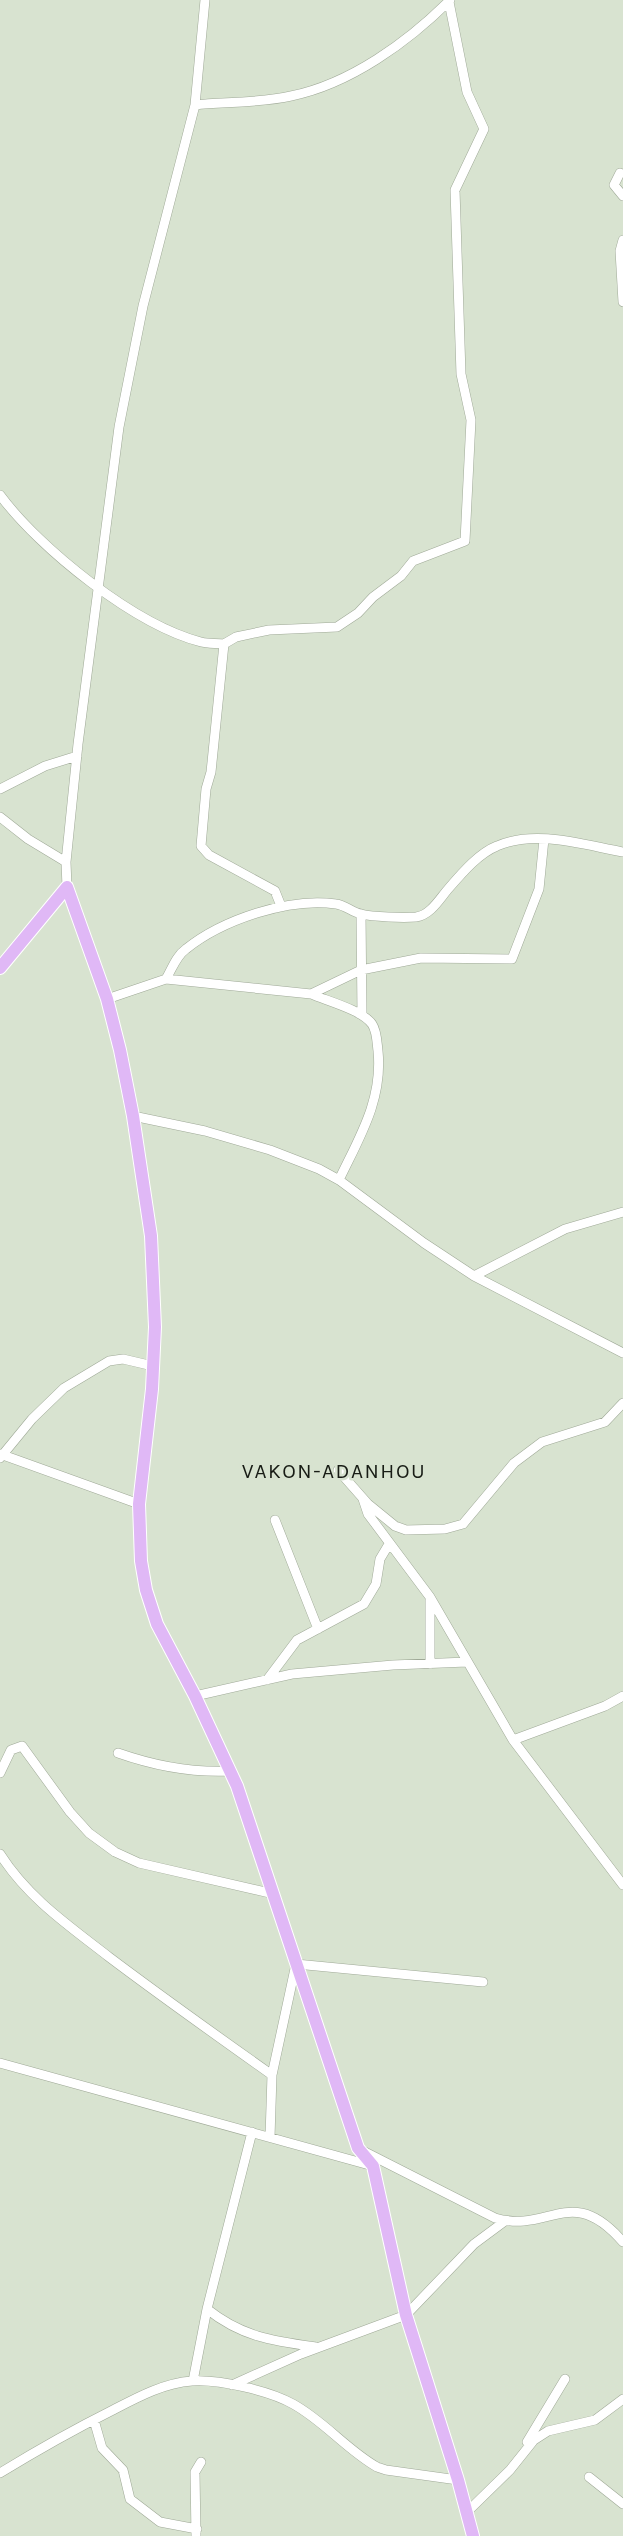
<svg xmlns="http://www.w3.org/2000/svg" width="623" height="2536" font-family="Karla,sans-serif">
  <style>
    .lines { fill: none; stroke-linecap: round; stroke-linejoin: round }
    .minor-casing { stroke: #9fa997; stroke-width: 10 }
    .major-casing { stroke: #fff; stroke-width: 14 }
    .minor { stroke: #fff; stroke-width: 9 }
    .major { stroke: #e0b8f6; stroke-width: 12 }
    .labels { text-anchor: middle; dominant-baseline: central; stroke-width: 5; stroke-linejoin: round; paint-order: stroke }
    .quarter-label { font-size: 21px; letter-spacing: 1.5px; fill: #181c15; stroke: #d8e3d0 }
  </style>
  <rect width="100%" height="100%" fill="#d8e3d0"/>
  <g class="lines">
    <defs>
      <path id="minor" d="M195,105C226,102 260,103 291,96C350,84 408,42 450,0
        M620,173L614,185L623,196
        M623,240L620,251L623,302
        M0,495C40,549 135,625 201,642C208,644 216,643 224,644
        M0,789L45,766L77,756
        M0,817L28,839L66,862
        M67,887L66,862L78,744L119,427L143,306L195,105L205,0
        M281,906L275,891L209,855L201,846L206,789L211,772L224,644L236,637L269,630L337,627L358,613L373,597L401,576L413,561L465,541L471,420L461,374L455,190L484,129L467,92L449,2
        M361,914L362,1015
        M166,979L311,994L361,970L421,958L512,959L539,889L544,839
        M311,994C327,1001 362,1010 372,1024C377,1031 377,1043 378,1051C383,1100 359,1138 339,1180
        M107,999L166,979C172,969 176,956 186,949C222,920 289,897 336,904C345,905 352,912 361,914C373,917 403,918 416,917C431,915 440,898 449,888C462,873 479,853 497,846C535,829 584,845 623,852
        M133,1116L205,1131L270,1150L319,1169L339,1180L424,1243L474,1276L623,1353
        M474,1276L565,1229L623,1212
        M0,1454L139,1504
        M0,1458L32,1419L64,1388L109,1361L123,1359L153,1366
        M338,1470L368,1504L395,1526L406,1530L445,1529L463,1524L514,1463L542,1442L605,1422L623,1403
        M363,1499L368,1514L430,1597L513,1740L623,1885
        M275,1520L318,1629
        M430,1600V1664
        M267,1680L297,1640L364,1604L376,1584L380,1559L389,1544
        M195,1696L292,1674L393,1665L467,1662
        M513,1740L605,1706L623,1696
        M118,1753C155,1766 191,1773 231,1771
        M0,1773L11,1750L22,1746L70,1812L89,1833L115,1852L139,1863L274,1894
        M0,1854C28,1898 68,1925 109,1957C162,1997 217,2036 272,2075
        M0,2063L373,2166
        M270,2137L272,2075L296,1964L483,1982
        M363,2151L495,2218C550,2234 571,2182 623,2242
        M207,2309C242,2337 273,2341 316,2347
        M193,2381L207,2309L252,2132
        M232,2385L301,2354L406,2315L474,2244L505,2221
        M94,2420L102,2448L123,2470L130,2499L160,2522L197,2529
        M527,2442L565,2379
        M0,2473C36,2451 73,2430 111,2411C136,2398 163,2383 192,2381C219,2379 270,2391 293,2404C324,2421 347,2450 377,2467L386,2470L458,2480
        M589,2477L623,2504
        M467,2512L510,2470L534,2440L548,2431L595,2420L623,2399
        M196,2536L195,2472L201,2462"/>
      <path id="major" d="M0,968L67,887L107,999L120,1050L133,1116L151,1236L155,1327L152,1389L139,1504L141,1561L146,1590L157,1624L195,1696L237,1786L358,2148L373,2166L406,2315L458,2480L473,2536"/>
    </defs>
    <!-- minor casing -->
    <use href="#minor" class="minor-casing"/>
    <!-- major casing -->
    <use href="#major" class="major-casing"/>
    <!-- minor -->
    <use href="#minor" class="minor"/>
    <!-- major -->
    <use href="#major" class="major"/>
  </g>
  <g class="labels">
    <!-- quarter labels -->
    <g class="quarter-label">
      <text x="334" y="1471">VAKON-ADANHOU</text>
    </g>
  </g>
</svg>
